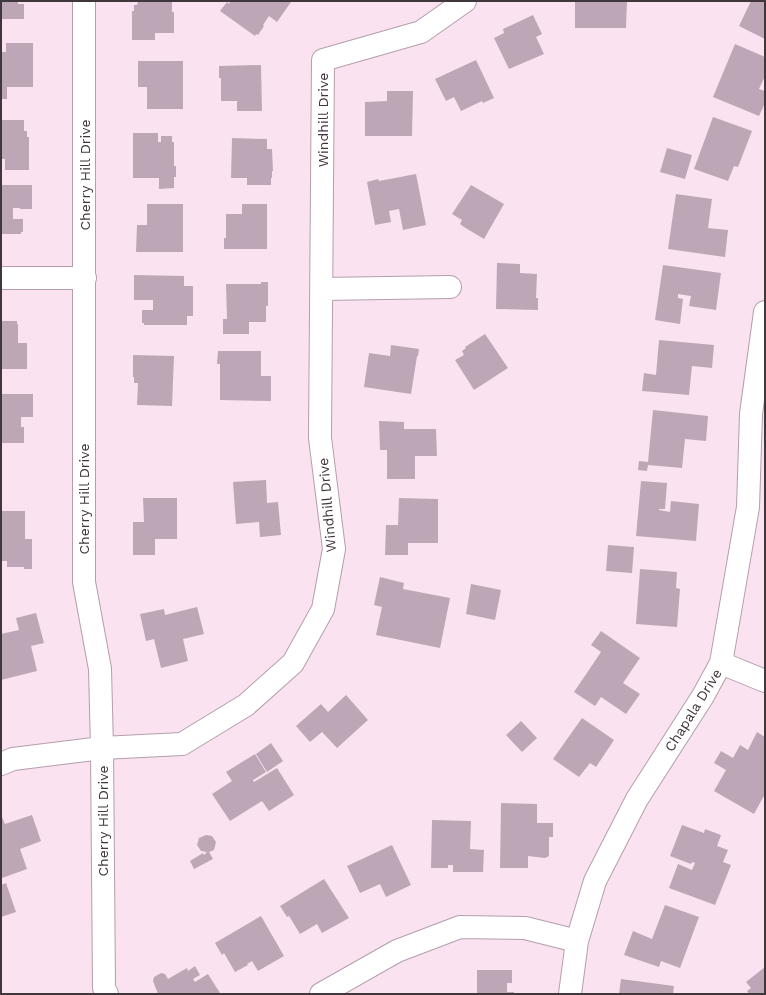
<svg xmlns="http://www.w3.org/2000/svg" width="766" height="995" font-family="'Work Sans',sans-serif">
  <style>
    .building { fill: #bda7b6 }
    .lines { fill: none; stroke-linecap: round; stroke-linejoin: round }
    .minor-casing { stroke: #b49eac; stroke-width: 24 }
    .minor { stroke: #fff; stroke-width: 22 }
    .labels { text-anchor: middle; dominant-baseline: central; stroke-width: 3; stroke-linejoin: round; paint-order: stroke }
    .street-label { font-size: 14px; fill: #40373c; stroke: #fff }
  </style>
  <rect width="100%" height="100%" fill="#fae2f1"/>
  <!-- building -->
  <path class="building" d="M1,1H18V4H24V19H1Z
    M138,1H172V12H174V33H155V40H132V11H134V5H137Z
    M230,1H290L291,2L277,22L269,16L263,25L264,26L258,35L256,34L255,36L220,11L227,2L229,4Z
    M575,1H627L626,28H575Z
    M751,1H765V39L739,26Z
    M533,15L542,34L536,37L544,54L509,69L494,38L504,33L503,29Z
    M6,43H33V87H7V99H1V52H6Z
    M735,44L765,57V76L759,89L765,91V103L759,116L713,97Z
    M476,60L494,98L483,103L482,101L461,111L454,97L446,101L435,79Z
    M138,61H183V109H147V87H138Z
    M261,65L262,111H237V102L238,101H221V78H219V66Z
    M387,91H413L412,136H365V102L387,101Z
    M713,117L752,131L738,167L734,166L728,181L694,169Z
    M1,120H24V131H27V137H29V170H5V159H1Z
    M133,133H158V142H161V136H172V142H174V166H176V177H174V188L159,189V178H133Z
    M232,138L267,139V149H272L273,171H272V178H271V185H247V178H231Z
    M667,148L692,155L685,179L660,172Z
    M416,174L426,225L403,230L399,209L389,211L391,222L375,225L367,182L378,179L379,181Z
    M1,185H32V209H20V208H13V219H23V232H21V234H1Z
    M471,185L504,204L484,239L464,227L460,224L462,220L452,214Z
    M676,194L712,199L708,228L728,230L725,257L668,249Z
    M147,204H183V252H136L137,225H147Z
    M242,204H267V249H224V238H226V214H242Z
    M497,263L520,264V273L537,274L536,298H538V310L496,309Z
    M663,265L721,273L716,310L689,306L691,296L678,294V298L683,299L680,324L655,320Z
    M134,275L184,276V286H193V316H187V325H144V323H142V310H153V300H134Z
    M261,282H268V306H266V322H249V334H223V319H227L226,284H261Z
    M1,321H17V324H18V343H27V369H1Z
    M485,334L508,368L474,390L455,360L464,355L462,351L466,348L465,347Z
    M659,340L714,345L712,368L692,366L689,395L642,391L644,373L656,375Z
    M391,345L419,349L418,356H417L411,394L364,387L369,353L390,356Z
    M218,351H261V376H271V401L220,400V364H217Z
    M133,355L174,356L172,406L137,405L138,383H134V377H133Z
    M1,394H33V417H21V427H24V443H1Z
    M653,410L708,416L706,441L685,439L682,468L648,465L647,471L638,470L639,461L648,462Z
    M379,421L404,422V429H436L437,456H415V479H387V450H380Z
    M266,480L267,503L278,502L281,535L260,537L259,522L236,524L233,482Z
    M641,481L667,483L665,509H659V510L670,512L671,501L699,504L696,541L636,536Z
    M143,498H177V539H155V555H133V522H144Z
    M399,498L438,499V543H408V555H385L386,525H398Z
    M1,511H25V539H32V569H24V567H7V561H1Z
    M608,545L634,547L632,573L606,571Z
    M640,569L677,572L676,588L680,589L677,627L636,624Z
    M380,577L404,583L403,589L450,598L440,648L376,635L382,607L374,605Z
    M471,584L501,590L495,620L466,614Z
    M197,607L204,634L183,639L188,661L161,668L154,639L146,641L140,614L164,609L165,615Z
    M36,613L44,643L31,646L37,671L1,680V634L19,630L16,618Z
    M601,631L640,658L623,683L640,694L626,714L601,697L595,706L574,692L601,652L591,645Z
    M346,695L368,720L337,748L322,732L310,742L296,726L321,704L328,712Z
    M582,718L614,740L596,767L590,763L579,777L553,759Z
    M521,721L537,738L522,752L506,735Z
    M757,732L765,737V794L754,814L714,791L726,770L714,763L721,751L733,758L740,745L748,750Z
    M271,743L283,761L267,772L256,754Z
    M255,754L266,772L253,780L254,782L277,768L294,795L269,811L262,801L230,821L212,794L232,781L226,772Z
    M501,803L537,804V823H553V837H549V856L545,858L528,856V868H500Z
    M32,815L41,841L20,849L27,869L2,878L1,817H2L5,824Z
    M432,820L471,821L470,849L484,850L483,872H453V865H448V868H431Z
    M682,825L704,833L705,829L721,835L717,846L728,850L723,862L731,865L715,905L669,888L678,864L692,870L695,863L692,862L691,864L670,856Z
    M206,835L212,836L216,842L214,850L209,852L213,859L194,869L190,861L203,853L204,855L207,852L201,851L197,845L199,838Z
    M392,845L411,885L386,897L380,884L360,893L347,866Z
    M324,879L349,918L322,933L317,924L300,934L289,916L287,917L280,906Z
    M6,883L16,912L1,917V885Z
    M665,905L699,917L680,968L661,961L659,967L624,955L633,931L652,939Z
    M261,916L284,956L258,971L252,961L247,964L248,965L235,972L224,953L222,955L215,943Z
    M195,966L200,975L193,979L195,982L208,974L220,993L158,994L153,981L154,977L161,973L165,974L168,979L187,968L188,971Z
    M765,967V994H749L747,991L751,988L746,982Z
    M477,970H512V983H507V992H514V994H477Z
    M621,979L674,986L673,994H619Z"/>
  <g class="lines">
    <defs>
      <path id="minor" d="M84,1V582L100,669L102,748L104,988L107,994
        M1,278H85
        M322,289L450,287
        M721,663L765,681
        M1,764L13,759L102,748L182,744L246,705L293,663L323,609L334,549L320,438L323,60L421,32L465,1
        M321,994L397,951L460,927L525,928L577,941
        M570,994L577,941L595,881L637,799L703,696L721,663L748,507L751,414L765,312"/>
    </defs>
    <!-- minor casing -->
    <use href="#minor" class="minor-casing"/>
    <!-- minor -->
    <use href="#minor" class="minor"/>
  </g>
  <g class="labels">
    <!-- street labels -->
    <g class="street-label">
      <text transform="translate(323 120) rotate(-90)">Windhill Drive</text>
      <text transform="translate(85 175) rotate(-90)">Cherry Hill Drive</text>
      <text transform="translate(84 499) rotate(-90)">Cherry Hill Drive</text>
      <text transform="translate(327 505) rotate(-95)">Windhill Drive</text>
      <text transform="translate(693 710) rotate(-58)">Chapala Drive</text>
      <text transform="translate(103 821) rotate(-90)">Cherry Hill Drive</text>
    </g>
  </g>
  <!-- border -->
  <rect width="766" height="995" fill="none" stroke="#40373c" stroke-width="4"/>
</svg>
